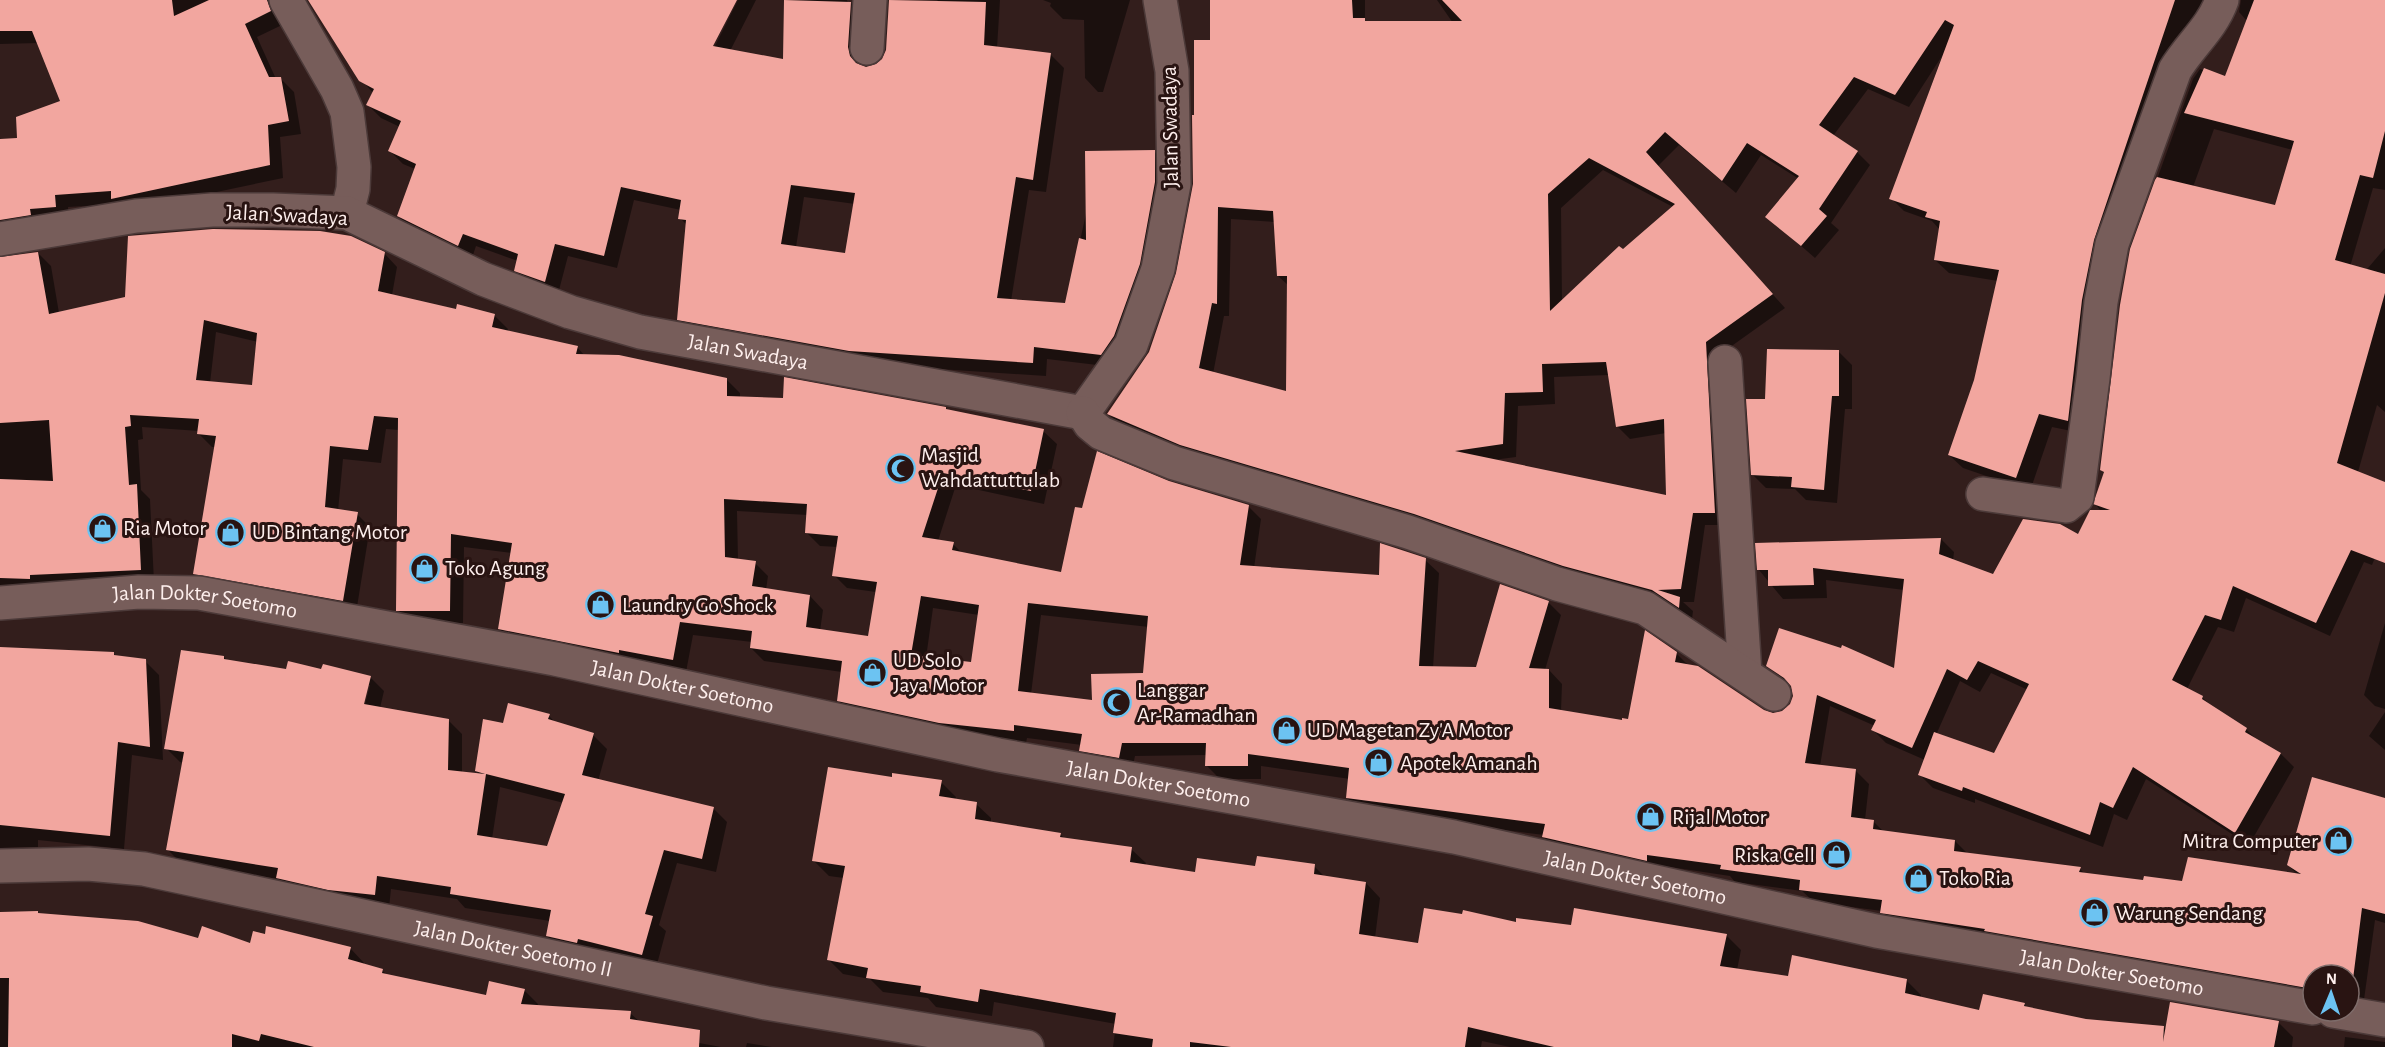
<svg xmlns="http://www.w3.org/2000/svg" width="2385" height="1047" font-family="'Alegreya Sans',sans-serif">
  <style>
    .shadow { fill: #0007; fill-rule: evenodd }
    .building { fill: #f2a69f; fill-rule: evenodd }
    .lines { fill: none; stroke-linecap: round; stroke-linejoin: round }
    .minor-casing { stroke: #4c3a39; stroke-width: 36 }
    .tertiary-casing { stroke: #4c3a39; stroke-width: 36 }
    .minor { stroke: #775d5a; stroke-width: 33 }
    .tertiary { stroke: #775d5a; stroke-width: 33 }
    .labels { text-anchor: middle; dominant-baseline: central; stroke-width: 6; stroke-linejoin: round; paint-order: stroke }
    .street-label { font-size: 22px; fill: #feefed; stroke: #291412 }
    .poi-label { font-size: 22px; fill: #feefed; stroke: #291412; text-anchor: start }
  </style>
  <rect width="100%" height="100%" fill="#331e1c"/>
  <!-- shadow -->
  <path class="shadow" d="M0,0H278L282,25L257,37L276,79H281L294,92L301,134L280,137L283,178L126,211L119,204L68,207L69,220L0,239V140H18L62,102L39,43L0,44Z
    M310,0H735L709,53L711,54L738,0H756L730,51L784,60L786,0H847L848,3H851L864,16L861,61L862,67L866,68L877,66L938,0H1000L997,48L1051,55L1064,68L1046,192L1029,190L1011,301L1066,305L1087,209L1154,151L1167,164L1168,196L1114,367L1047,359L1046,376L864,364L692,332L678,319L687,225L680,218L681,210L634,200L617,268L568,256L558,294L529,283L516,270L518,261L476,246L472,258L412,229L398,216L415,169L403,164L390,151L400,127L381,118L368,105L373,93L348,64ZM804,197L855,204L846,255L796,247Z
    M1043,0H1130L1103,92H1098L1085,78L1084,20L1063,19L1050,6L1051,3Z
    M1211,0H1365V21L1367,23H1453L1437,0H2223L2216,10L2201,4L2178,64L2170,77L2081,433L2052,427L2030,491L1963,468L1949,455L1975,380L1998,281L1949,273L1935,260L1940,230L1932,221L1904,211L1891,198L1942,56L1909,107L1868,89L1833,136L1857,152L1870,165L1831,223L1839,230L1815,258L1767,216L1799,179L1761,155L1736,193L1679,145L1658,166L1785,308L1719,355L1728,525H1705L1694,602H1683L1693,611L1692,619L1195,458L1122,427L1109,414L1150,352L1178,273L1194,184L1195,116L1212,41ZM1603,170L1673,207L1562,301L1561,208ZM1231,219L1275,222L1278,276L1289,286L1288,393L1213,374L1224,316H1229ZM1609,375L1617,426L1630,439L1666,433L1668,496L1493,460L1516,457L1518,406L1555,404L1554,377Z
    M2241,0H2385V190L2373,188L2340,301L2385,248V412L2377,405L2358,472L2385,483V533L2372,565L2364,562L2330,636L2246,598L2234,632L2218,627L2187,689L2202,697L2212,707L2246,729L2258,741L2281,754L2294,767L2249,845L2146,779L2127,820L2114,814L2103,847L1975,799V803L1933,788L1920,775L1925,760L1886,743L1873,730L1875,726L1830,706L1820,766L1856,771L1869,784L1865,820L1873,821L1884,832L1955,841L1968,854L2080,869L2085,874L2144,882H2183L2299,876L2288,865L2385,800V923L2375,920L2363,1007L2349,1005V975H2313V999L1895,925L1882,911L1814,902L1802,891L1735,882L1730,876L1557,850L1544,837V835L1361,811L1347,798L1350,779L1261,766V779H1220L1207,766V755L1135,756L1132,770L1094,763L1081,750L1082,745L1027,738L1026,743L954,736L851,714L838,700L842,672L764,661L751,648L752,642L693,635L686,672L513,642L499,629L512,553L464,547L463,623H411L398,610L399,430L386,429L381,463L343,459L338,511L357,514L370,527L356,613L208,587L195,574L216,447H212L199,434V431L142,427L143,439L138,440L141,490L150,499L154,582L0,590V259L38,253L51,266L59,313L384,253L397,267L392,295L457,311L494,315L508,329L507,332L577,347L585,356L726,379L740,393V398L946,408L948,411L1043,431L1057,444L1044,504L956,485L938,541L953,544L962,553L1062,573L1083,510L1168,482L1248,506L1261,519L1254,568L1380,577L1425,560L1439,573L1433,668L1477,669L1548,602L1561,615L1545,670H1549L1562,684L1561,711L1623,722L1630,721L1676,653L1689,666L1763,711L1773,714L1782,712L1791,705L1794,696L1792,686L1768,666L1896,670L1904,590L1826,580L1827,598L1783,599L1759,570L1941,539L1954,552L1953,561L1993,576L2079,536L2102,512L2095,504L2105,474L2101,470L2132,249L2193,79L2200,69L2226,78L2247,21L2239,12ZM2214,129L2293,150L2276,206L2193,187ZM216,332L258,342L254,387L210,383ZM737,511L808,515L807,533L820,546L838,547L834,575L847,588L876,592L870,638L820,631L823,610L810,596L766,590L768,576L755,563L738,560ZM933,608L979,615L972,663L926,658ZM1041,615L1149,627L1144,675L1093,702L1031,694ZM1991,673L2028,690L1995,755L1936,735L1960,681L1980,692Z
    M1839,352L1852,365V409H1845L1837,503L1806,500L1795,489L1766,488L1752,474L1767,400Z
    M2385,623V709L2375,706L2364,695Z
    M0,649L114,654L116,657L145,661L159,675L163,760L132,755L124,849L38,840V847L0,848Z
    M224,657L228,661L287,671H323L370,677L384,691L380,708L448,720L462,734V773L480,775L476,771L504,725L549,716L556,723L593,735L607,749L598,781L713,808L727,822L716,872L677,863L659,925L666,931L656,968L561,950L547,936L550,921L465,908L457,899L391,889L389,908L292,892L279,879L182,864L168,850L184,763L180,762L166,748ZM367,685H370L363,712L361,711ZM500,787L564,803L548,848L492,839Z
    M2385,712V750L2369,736Z
    M893,779L941,782L956,797L955,800L976,804L991,818V823L1060,834L1065,839L1131,849L1146,863L1145,866L1196,873L1256,868L1314,866L1326,878L1366,883L1380,898L1375,938L1420,944L1517,923L1726,935L1741,950L1737,970L1790,977L1906,980L1921,995V998L1981,1011L2024,1004L2028,1009L2086,1020L2167,1028L2171,1004L2279,1023L2293,1037L2292,1047H1510L1482,1041L1481,1047H1113L1116,1024L994,1002L992,1016L936,1007L928,998L883,992L870,979L843,974L828,959L844,878L829,876L814,861Z
    M0,913L40,915L199,940L251,945L266,936L267,928L351,949L364,963V965L382,970L387,975L487,997L524,990L538,1004L537,1007L630,1013L640,1022L685,1029L699,1043L721,1047H0Z
    M2345,1037L2385,1042V1047H2344Z
    M747,1043L772,1047H746Z"/>
  <!-- building -->
  <path class="building" d="M0,0H172L174,16L209,0H267L271,11L245,24L269,77H281L289,121L268,125L270,165L111,199V191L55,195L56,207L30,209L31,215L0,220V139L17,138L16,117L60,101L32,31H0Z
    M308,0H737L713,46L783,59L784,0L851,2L848,47L850,56L856,63L866,67L876,64L882,59L886,50L889,0L986,2L984,45L1051,53L1033,180L1016,177L997,298L1065,303L1079,238L1086,240L1085,151L1155,150V182L1140,264L1114,336L1101,355L1034,347L1033,363L849,351L677,320L686,220L678,219L681,200L621,187L604,256L555,244L545,282L514,271L518,254L463,234L458,246L397,216L416,164L388,151L401,121L366,105L374,89L359,81ZM791,185L855,193L845,253L781,244Z
    M1210,0H1352L1353,18H1365V21H1462L1442,0H2175L2094,240L2082,300L2068,421L2039,414L2016,478L1948,455L1974,380L1999,270L1934,260L1940,221L1925,217L1927,212L1889,199L1954,25L1945,20L1895,95L1854,77L1819,125L1858,151L1819,209L1827,216L1801,246L1765,217L1799,176L1747,143L1722,181L1665,132L1646,152L1773,294L1706,342L1715,513H1693L1681,589L1658,590L1680,597L1679,608L1652,590L1563,566L1414,514L1180,445L1107,414L1149,352L1176,273L1193,184L1192,115H1194V40H1210ZM1589,158L1675,204L1623,249L1619,246L1550,311L1548,194ZM1218,207L1273,211L1277,276H1287L1286,391L1199,368L1212,303L1217,304ZM1606,362L1616,427L1664,419L1666,495L1455,451L1503,444L1505,393L1543,392L1542,364Z
    M2254,0H2385V131L2373,178L2360,175L2335,260L2385,274V293L2337,463L2385,482V563L2351,550L2316,623L2233,586L2221,620L2205,615L2172,680L2203,696L2202,699L2247,728L2245,732L2281,753L2235,833L2133,767L2113,808L2100,802L2090,835L1963,787L1962,791L1918,775L1934,732L1994,753L2029,684L1978,661L1967,680L1947,669L1912,748L1871,730L1876,720L1817,695L1805,763L1856,769L1851,817L1874,820L1873,829L1955,840L1954,851L2081,867L2079,872L2143,880L2144,876L2182,881L2188,857L2301,874L2287,865L2312,777L2385,798V914L2362,908L2351,995L2349,975H2313V989L1984,931L1985,929L1880,913L1882,900L1799,890L1800,880L1720,869L1721,865L1647,855V861L1542,837L1545,824L1346,798L1349,768L1248,754V766H1205L1206,743H1122L1119,758L1079,751L1082,734L1014,725V731L939,723L837,701L842,661L750,648L752,631L680,622L673,660L619,650V653L498,629L512,543L451,534L450,611H396L398,418L374,416L368,450L330,446L325,507L358,512L343,601L193,574L216,436L197,434L199,419L130,415L131,426L125,427L129,485L137,484L141,570L30,575V579L0,578V479L53,481L49,420L0,423V257L38,252L49,314L125,297L128,236L213,229L320,231L351,236L385,252L378,291L456,309L457,304L495,314L492,327L578,346L576,354L619,355L727,378V396L783,398L784,377L946,407V409L1044,429L1031,491L943,473L922,537L954,542L952,550L1061,572L1075,507L1082,508L1097,451L1169,481L1249,505L1240,565L1379,575L1380,543L1426,558L1419,666L1476,667L1500,584L1549,601L1529,668L1549,669V708L1622,720V718L1628,719L1645,630L1677,652L1675,662L1698,666L1764,710L1773,713L1782,711L1790,704L1793,696L1791,686L1784,678L1766,666L1779,628L1841,648L1842,645L1894,668L1904,579L1813,568L1814,585L1768,586V570H1757L1755,543L1941,538L1939,554L1993,574L2023,519L2060,524L2078,534L2090,510H2110L2093,504L2104,472L2100,470L2120,305L2130,249L2155,180L2157,177L2275,205L2294,141L2184,113L2204,68L2225,76ZM204,320L257,333L252,385L196,380ZM724,499L807,504L805,533L838,536L832,576L877,582L868,636L806,627L810,595L752,586L756,561L725,557ZM921,596L979,605L971,662L911,655ZM1028,603L1148,616L1143,673L1091,674L1092,700L1018,691Z
    M1767,349L1839,350V396H1832L1824,490L1791,487L1792,477L1751,475L1746,399H1765Z
    M0,647L114,652V655L146,659L150,747L118,742L110,836L0,825Z
    M181,650L224,656V659L286,669L288,661L321,669L323,664L371,676L364,704L449,719L448,770L485,774L475,771L483,719L503,723L508,703L550,714L548,719L594,733L582,775L714,807L702,859L664,850L645,914L653,916L642,955L578,939L577,943L546,936L551,910L450,894L451,887L377,876L375,895L328,890L276,878L278,868L166,850L184,752L164,749ZM486,774L565,794L547,846L477,835Z
    M828,767L892,777V773L942,780L939,796L977,802L975,819L1061,833L1060,837L1132,847L1130,862L1195,872L1197,858L1255,866L1257,856L1315,864L1314,874L1366,882L1359,934L1418,943L1424,908L1462,914L1463,910L1516,922V918L1571,925L1574,908L1727,934L1720,966L1788,976L1792,955L1907,979L1905,993L1979,1010L1983,994L2025,1003L2024,1006L2086,1019L2164,1026L2163,1042L2170,1002L2279,1021L2274,1047H1554L1468,1027L1465,1047H1231L1190,1042V1047H1152L1153,1039L1113,1033L1116,1013L980,989L978,1002L920,992L921,986L866,978L868,968L827,960L845,866L812,861Z
    M38,911V913L138,921L198,938L202,926L250,943L253,931L265,934L266,926L351,947L348,959L383,969L382,973L486,995L489,981L525,989L521,1004L631,1011L630,1019L700,1030L699,1047H314L261,1034L259,1041L232,1034V1047H8L9,978H0V912Z"/>
  <g class="lines">
    <defs>
      <g id="minor">
        <path d="M286,0L337,89L347,112L354,167L353,189L347,213"/>
        <path d="M867,48L870,0"/>
        <path id="s1" d="M0,239L136,216L212,210H273L347,213L483,279L570,312L640,332L1083,413L1131,345L1158,269L1174,184L1172,71L1160,0"/>
        <path d="M1725,362L1745,674"/>
        <path d="M1083,413L1090,424L1101,433L1174,463L1408,532L1557,584L1645,608L1774,694"/>
        <path d="M1983,494L2066,506L2077,497L2093,378L2101,302L2112,244L2175,70C2190,45 2212,28 2222,0"/>
        <path id="s2" d="M0,866L88,864L144,869L766,1003L1027,1047"/>
      </g>
      <g id="tertiary">
        <path id="s3" d="M0,603L139,592L199,593L555,659L998,755L1454,837L1876,931L2313,1008"/>
        <path d="M2333,1011L2385,1020"/>
      </g>
    </defs>
    <!-- minor casing -->
    <use href="#minor" class="minor-casing"/>
    <!-- tertiary casing -->
    <use href="#tertiary" class="tertiary-casing"/>
    <!-- minor -->
    <use href="#minor" class="minor"/>
    <!-- tertiary -->
    <use href="#tertiary" class="tertiary"/>
  </g>
  <!-- icons -->
  <defs>
    <symbol id="mosque-ring" viewBox="-11 -11 22 22"><circle r="9.5" fill="#291412" stroke="#6cc3f2" stroke-width="1.5"/><path d="M3.5-4.9A6 6 0 1 0 3.5 4.9A5 5 0 1 1 3.5-4.9Z" fill="#6cc3f2"/></symbol>
    <symbol id="shop-ring" viewBox="-11 -11 22 22"><circle r="9.5" fill="#291412" stroke="#6cc3f2" stroke-width="1.5"/><path d="M-5-2.5h2.3a2.7 3.5 0 0 1 5.4 0H5L5.5 6h-11ZM-1.5-2.5h3a1.5 2.3 0 0 0-3 0Z" fill="#6cc3f2"/></symbol>
  </defs>
  <g fill-rule="evenodd">
    <use href="#mosque-ring" x="884" y="452" width="33" height="33"/>
    <use href="#shop-ring" x="86" y="512" width="33" height="33"/>
    <use href="#shop-ring" x="214" y="516" width="33" height="33"/>
    <use href="#shop-ring" x="408" y="552" width="33" height="33"/>
    <use href="#shop-ring" x="584" y="588" width="33" height="33"/>
    <use href="#shop-ring" x="856" y="656" width="33" height="33"/>
    <use href="#mosque-ring" x="1100" y="686" width="33" height="33"/>
    <use href="#shop-ring" x="1270" y="714" width="33" height="33"/>
    <use href="#shop-ring" x="1362" y="746" width="33" height="33"/>
    <use href="#shop-ring" x="1634" y="800" width="33" height="33"/>
    <use href="#shop-ring" x="2322" y="824" width="33" height="33"/>
    <use href="#shop-ring" x="1820" y="838" width="33" height="33"/>
    <use href="#shop-ring" x="1902" y="862" width="33" height="33"/>
    <use href="#shop-ring" x="2078" y="896" width="33" height="33"/>
  </g>
  <g class="labels">
    <!-- street labels -->
    <g class="street-label">
      <text transform="translate(1170 127) rotate(-91)">Jalan Swadaya</text>
      <text transform="translate(287 215) rotate(3)">Jalan Swadaya</text>
      <text stroke="none"><textPath href="#s1" startOffset="776">Jalan Swadaya</textPath></text>
      <text stroke="none"><textPath href="#s3" startOffset="206">Jalan Dokter Soetomo</textPath></text>
      <text stroke="none"><textPath href="#s3" startOffset="692">Jalan Dokter Soetomo</textPath></text>
      <text stroke="none"><textPath href="#s3" startOffset="1178">Jalan Dokter Soetomo</textPath></text>
      <text stroke="none"><textPath href="#s3" startOffset="1664">Jalan Dokter Soetomo</textPath></text>
      <text stroke="none"><textPath href="#s2" startOffset="522">Jalan Dokter Soetomo II</textPath></text>
      <text stroke="none"><textPath href="#s3" startOffset="2150">Jalan Dokter Soetomo</textPath></text>
    </g>
    <!-- poi labels -->
    <g class="poi-label">
      <text x="921" y="455">Masjid<tspan x="921" dy="25">Wahdattuttulab</tspan></text>
      <text x="123" y="528">Ria Motor</text>
      <text x="252" y="532">UD Bintang Motor</text>
      <text x="445" y="568">Toko Agung</text>
      <text x="622" y="605">Laundry Go Shock</text>
      <text x="893" y="660">UD Solo<tspan x="893" dy="25">Jaya Motor</tspan></text>
      <text x="1137" y="690">Langgar<tspan x="1137" dy="25">Ar-Ramadhan</tspan></text>
      <text x="1307" y="730">UD Magetan Zy'A Motor</text>
      <text x="1400" y="763">Apotek Amanah</text>
      <text x="1672" y="817">Rijal Motor</text>
      <text x="2318" y="841" text-anchor="end">Mitra Computer</text>
      <text x="1815" y="855" text-anchor="end">Riska Cell</text>
      <text x="1939" y="878">Toko Ria</text>
      <text x="2116" y="913">Warung Sendang</text>
    </g>
  </g>
  <!-- north arrow -->
  <g transform="translate(2331 993) rotate(2)"><circle r="28" fill="#291412" stroke="#7e6c6a" stroke-width="1.5"/>
  <path d="M0-4.5L10 22L0 15L-10 22Z" fill="#6cc3f2"/>
  <text y="-9" font-size="16" font-weight="bold" text-anchor="middle" fill="#feefed">N</text>
  </g>
</svg>
